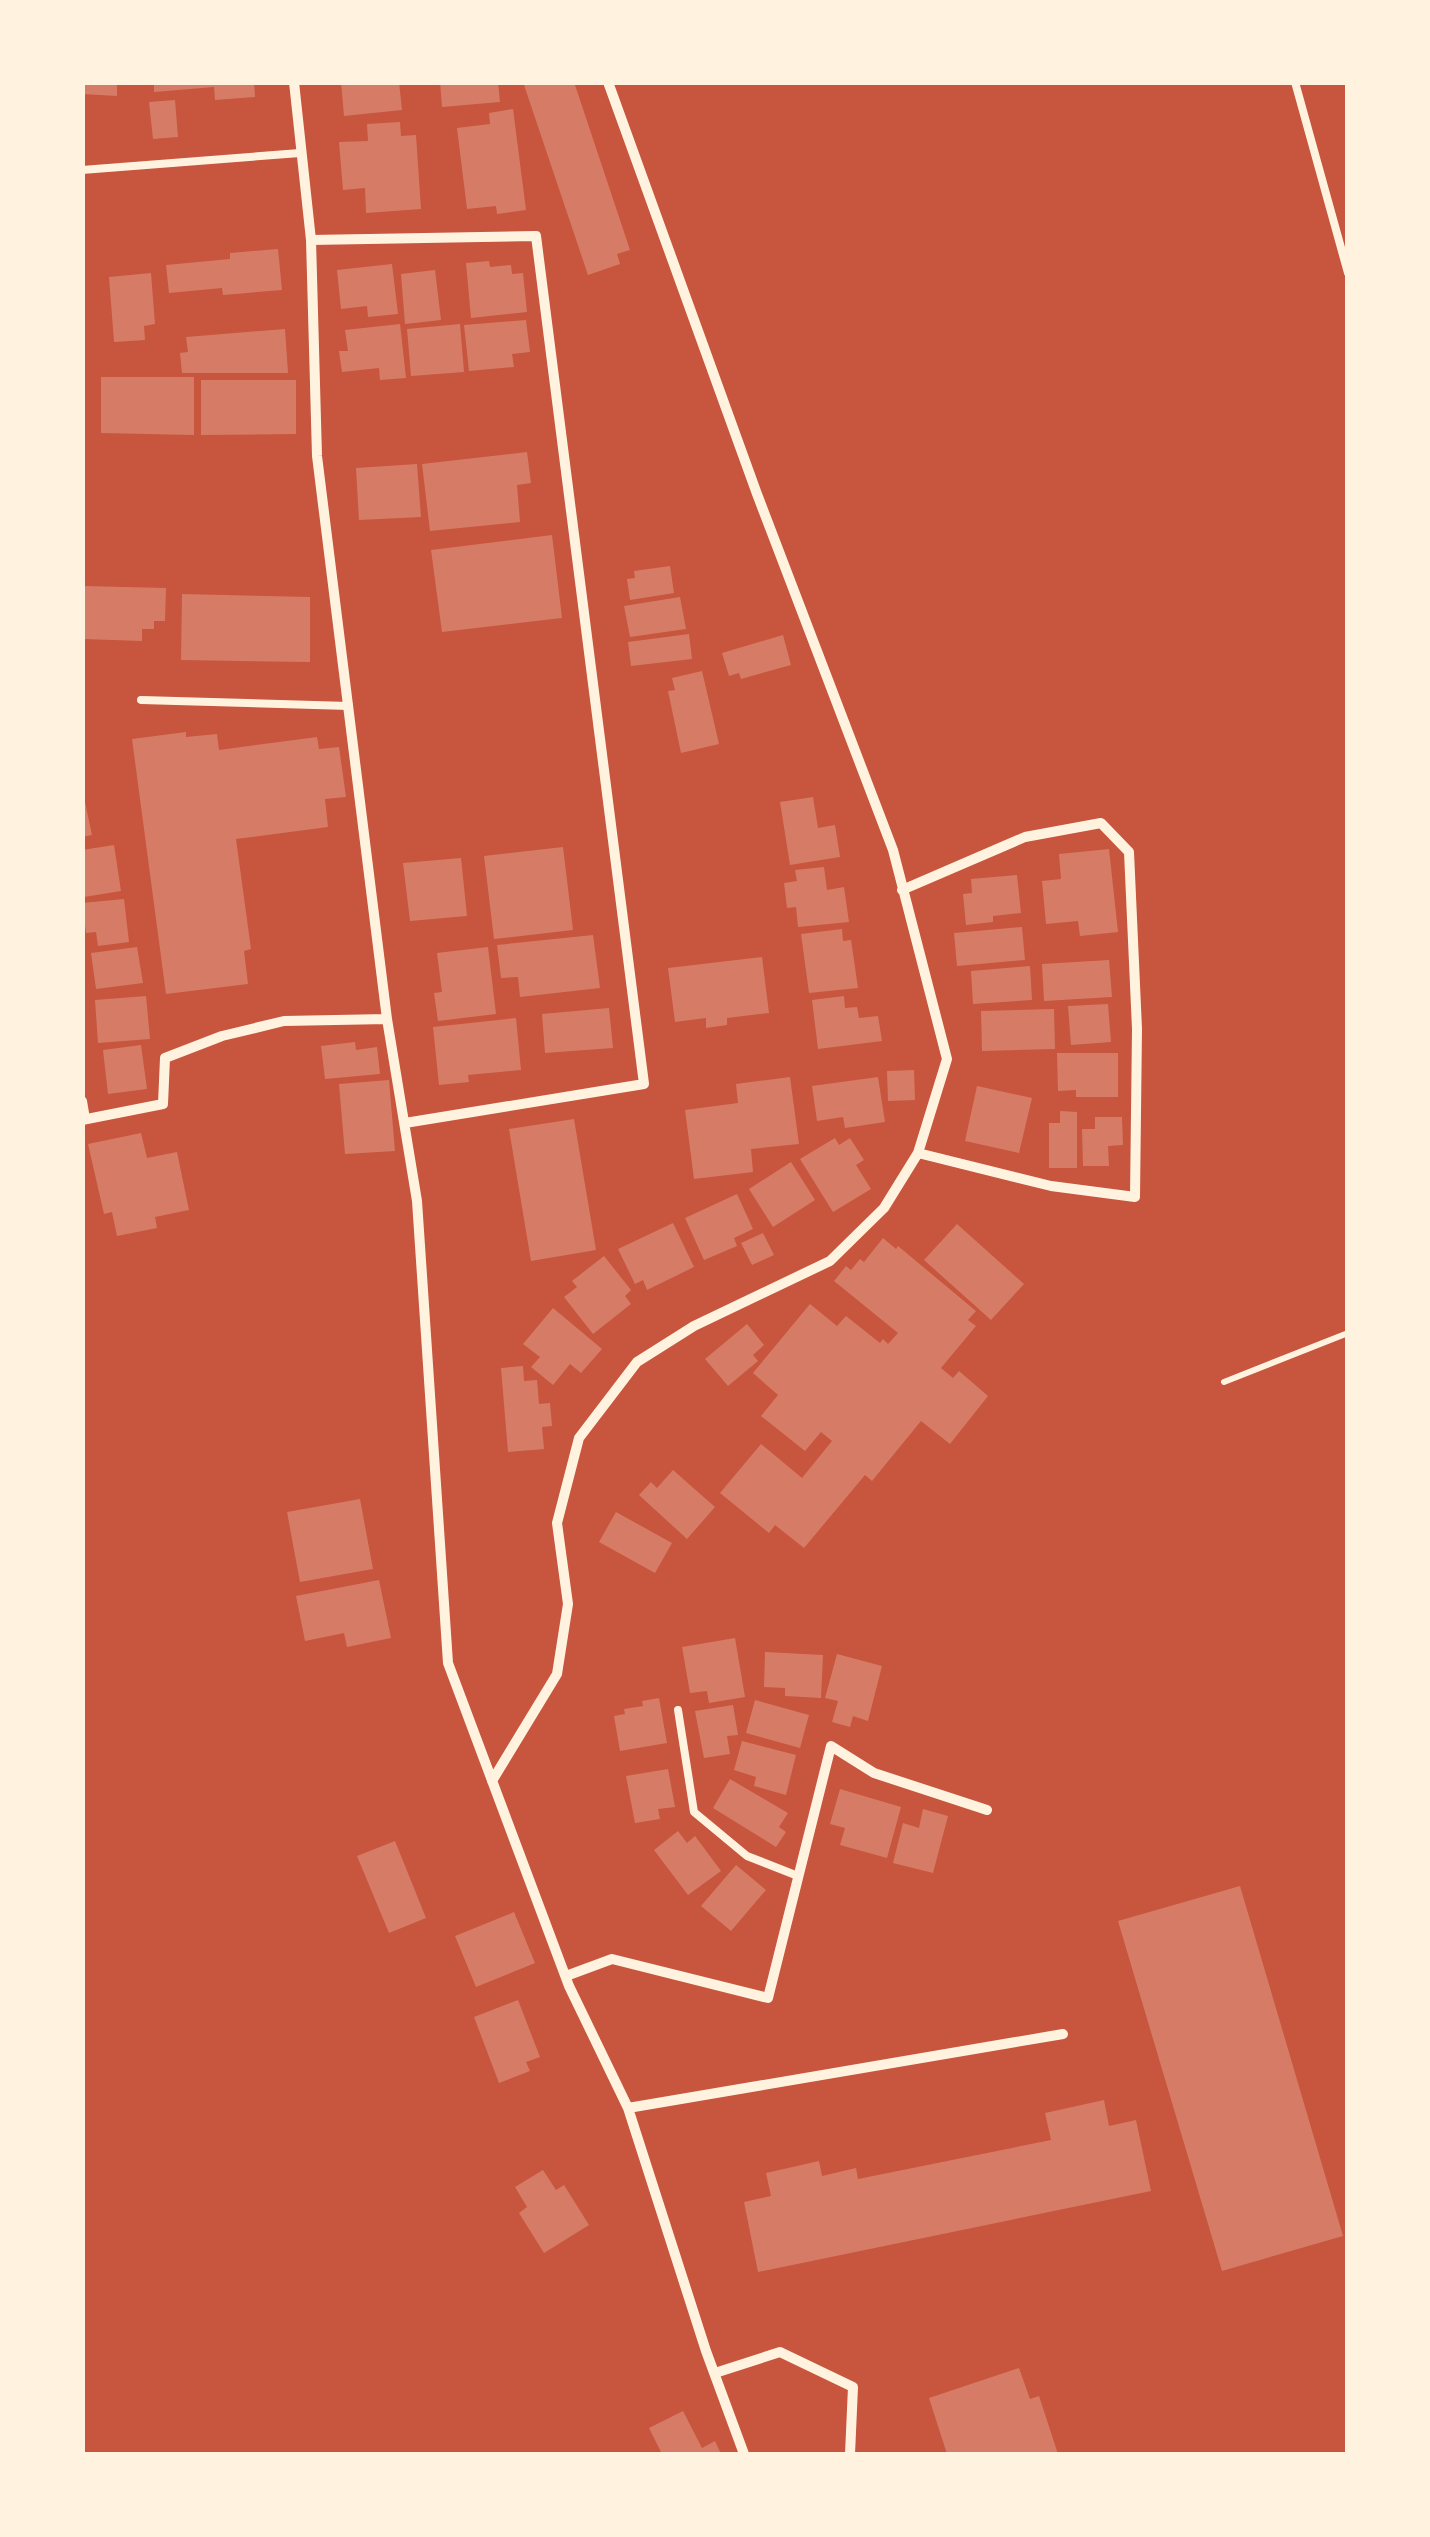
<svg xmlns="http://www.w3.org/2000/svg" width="1430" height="2537" font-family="Ubuntu,sans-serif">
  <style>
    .building { fill: #d67c66 }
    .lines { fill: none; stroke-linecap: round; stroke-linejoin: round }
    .path { stroke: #fff3e0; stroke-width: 6 }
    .service { stroke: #fff3e0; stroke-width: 8 }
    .minor { stroke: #fff3e0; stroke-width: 10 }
  </style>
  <rect width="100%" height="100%" fill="#c8553d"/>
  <!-- building -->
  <path class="building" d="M82,82H117V96L82,94Z
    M154,82H254L255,97L215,100L214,87L154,92Z
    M341,82H399L402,110L344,116Z
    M440,82H498L500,102L442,107Z
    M523,82H574L630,250L617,254L620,264L588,275Z
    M175,100L178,137L153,139L149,102Z
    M513,109L526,210L497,214L496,206L467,209L457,128L490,124L489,113Z
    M400,122L401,136L416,135L421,209L366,213L365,188L343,190L339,142L368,141L367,124Z
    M278,249L282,290L223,295L222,288L169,293L166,265L230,259V253Z
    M489,261L490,267L511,265L512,274L523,273L527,312L471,318L466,263Z
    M392,264L398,314L368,317L367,306L341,309L337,270Z
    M435,270L441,320L405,324L401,274Z
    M151,273L155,324L144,326L145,340L114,342L109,277Z
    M526,320L530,352L512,354L514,367L469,371L464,325Z
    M400,324L406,378L380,380L379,368L342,372L339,351H348L345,330Z
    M460,324L464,372L411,376L407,329Z
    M285,329L288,373H182L180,353L188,352L186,337Z
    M101,377H194V435L101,433Z
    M201,380H296V434L201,435Z
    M527,452L531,483L517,485L520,522L430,531L422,464Z
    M417,464L421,517L359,520L356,468Z
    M552,535L562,618L442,632L431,550Z
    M670,566L674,593L630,600L627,579L635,578L634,571Z
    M84,586L166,588L165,621H154V629H142V641L83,639Z
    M182,594L310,597V662L181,660Z
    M680,597L686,629L630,637L624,606Z
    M689,634L692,659L631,666L628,642Z
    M783,635L791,665L741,679L739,673L729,676L722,653Z
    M702,671L719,744L681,753L668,691L675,690L672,678Z
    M186,732V737L217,734L219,750L317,737L319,749L339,747L346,797L325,799L328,827L236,839L251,949L244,951L248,984L166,994L132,739Z
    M82,788L92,835L82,837Z
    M813,797L818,828L835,825L840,857L790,865L780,802Z
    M114,845L121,891L84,897L82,850Z
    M563,847L573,930L494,939L484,856Z
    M1109,849L1118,932L1080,936L1078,921L1046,924L1042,881L1061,879L1059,854Z
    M461,858L467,916L410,921L403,863Z
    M824,867L827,890L844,887L849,922L798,927L796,907L787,908L784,883L797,881L795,870Z
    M1017,875L1021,913L993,916V922L966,925L963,894L972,893L971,879Z
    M124,899L129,942L98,946L96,932L86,933L82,903Z
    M1022,927L1025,960L957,966L954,933Z
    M842,929L843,941L851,940L858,988L809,993L801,934Z
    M593,935L600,988L520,997L518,977L501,978L497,945Z
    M137,947L143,983L96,989L91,953Z
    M488,947L496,1014L438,1021L434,993L442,992L437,953Z
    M762,957L769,1013L727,1018V1025L706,1028V1018L675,1022L668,968Z
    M1109,960L1112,997L1044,1001L1042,964Z
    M1030,966L1032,1000L973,1004L971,971Z
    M146,996L150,1039L98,1043L95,1000Z
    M844,996L845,1008L857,1007L859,1018L878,1016L882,1041L818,1049L812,1000Z
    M1108,1004L1111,1042L1071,1045L1068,1006Z
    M609,1008L613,1048L545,1053L542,1014Z
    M1054,1009L1055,1049L982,1051L981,1011Z
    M516,1018L521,1070L468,1075L469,1082L439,1085L433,1027Z
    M355,1042L356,1050L377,1047L380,1074L325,1079L321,1046Z
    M141,1045L147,1089L108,1094L103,1050Z
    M1057,1053H1118V1097H1076V1090L1058,1091Z
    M914,1070L915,1100L888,1101L887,1071Z
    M790,1077L799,1144L751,1149L753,1172L694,1179L685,1110L738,1103L736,1084Z
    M878,1077L885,1122L845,1128L843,1117L817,1121L812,1086Z
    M389,1080L395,1151L345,1154L339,1084Z
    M977,1086L1032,1098L1019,1153L965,1141Z
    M1060,1111L1077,1112V1168H1049V1123H1060Z
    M1095,1117H1122L1123,1145L1108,1146L1109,1166H1083L1082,1129H1095Z
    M574,1119L596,1250L531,1261L509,1129Z
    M141,1133L147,1158L177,1152L189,1210L155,1217L157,1228L117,1236L112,1212L104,1214L88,1144Z
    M835,1138L839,1145L850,1138L864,1160L856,1165L871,1189L833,1212L800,1159Z
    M791,1162L815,1200L773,1227L749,1189Z
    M737,1194L753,1229L734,1238L737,1246L704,1260L685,1218Z
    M673,1223L694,1267L647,1290L643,1280L635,1284L618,1249Z
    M957,1224L1024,1284L991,1320L924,1260Z
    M763,1233L774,1255L752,1265L741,1243Z
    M883,1238L896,1249L898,1246L976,1311L968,1320L976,1326L941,1368L953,1378L959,1371L988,1396L950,1444L921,1421L872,1481L865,1475L804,1548L775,1525L769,1533L720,1493L761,1444L802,1478L832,1441L821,1432L805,1451L761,1416L778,1395L753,1373L810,1304L837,1326L846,1316L880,1343L883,1339L888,1344L898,1333L834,1281L846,1266L851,1270L860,1259L864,1262Z
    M604,1256L631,1290L625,1296L631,1304L593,1334L564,1297L577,1287L572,1281Z
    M553,1308L602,1349L581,1373L570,1364L553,1385L531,1367L540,1357L523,1344Z
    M747,1324L764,1345L753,1355L758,1361L728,1386L705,1359Z
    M523,1366L524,1381L537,1380L539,1404L550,1403L552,1426L542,1427L544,1449L508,1452L501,1368Z
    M673,1470L715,1507L687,1539L639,1495L651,1482L657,1488Z
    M360,1499L373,1569L300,1582L287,1512Z
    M616,1512L672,1543L655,1573L599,1542Z
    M379,1580L391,1638L347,1647L344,1633L305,1641L296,1596Z
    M735,1638L745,1697L709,1703L707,1691L690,1693L682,1647Z
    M765,1652L823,1655L821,1698L785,1696V1688L764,1687Z
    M837,1654L882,1666L868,1721L853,1716L850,1727L832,1722L838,1701L825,1698Z
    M659,1698L667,1743L620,1751L614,1716L625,1714L624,1709L643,1706L642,1701Z
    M755,1700L809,1715L800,1748L746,1733Z
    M733,1705L738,1735L727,1736L730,1754L704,1758L695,1711Z
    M742,1741L796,1755L786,1795L754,1786L756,1777L734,1770Z
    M668,1769L675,1807L658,1809L660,1819L635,1823L626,1776Z
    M730,1779L788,1813L779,1827L786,1832L776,1847L713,1808Z
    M840,1789L901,1807L887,1858L840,1845L845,1828L830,1824Z
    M923,1809L948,1816L933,1873L893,1863L903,1823L919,1828Z
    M678,1831L687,1843L695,1836L721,1871L688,1895L654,1850Z
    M395,1841L426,1918L389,1933L357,1856Z
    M736,1865L766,1890L731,1931L701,1906Z
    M1240,1886L1343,2236L1222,2271L1118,1921Z
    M514,1912L535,1963L476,1987L455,1936Z
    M518,2000L540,2057L526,2062L530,2071L499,2083L474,2017Z
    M1104,2100L1109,2126L1136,2120L1151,2191L758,2272L744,2202L771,2196L766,2173L819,2161L822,2176L856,2168L858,2179L1051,2140L1045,2113Z
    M543,2170L556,2190L564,2185L589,2225L544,2253L519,2213L527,2207L515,2187Z
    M1019,2368L1030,2399L1039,2396L1058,2454H947L929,2398Z
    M683,2411L702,2448L715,2441L721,2454H662L649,2428Z"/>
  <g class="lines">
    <!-- path -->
    <path class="path" d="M1224,1382L1348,1333"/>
    <!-- service -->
    <path class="service" d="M1295,82L1348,273
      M82,170L300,153
      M141,700L349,706
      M678,1710L694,1812L747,1856L798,1876"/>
    <!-- minor -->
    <path class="minor" d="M294,82L311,240L317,456L387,1019L417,1201L448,1663L569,1986L628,2108L706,2351L744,2454
      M311,240L536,236L644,1084L405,1123
      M902,890L1025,837L1101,823L1129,852L1137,1029L1135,1197L1051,1186L918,1153
      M82,1101L85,1119
      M82,1120L163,1104L165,1058L222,1036L284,1021L387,1019
      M492,1781L557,1674L568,1604L557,1523L579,1438L637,1362L694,1326L830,1261L884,1208L918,1153L947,1059L893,850L757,494L608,82
      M566,1976L612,1959L768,1998L831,1746L874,1773L987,1810
      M628,2108L1063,2034
      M715,2373L780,2352L853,2387L850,2454"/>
  </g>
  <!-- border -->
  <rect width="1430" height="2537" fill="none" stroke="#fff3e0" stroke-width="170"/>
</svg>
